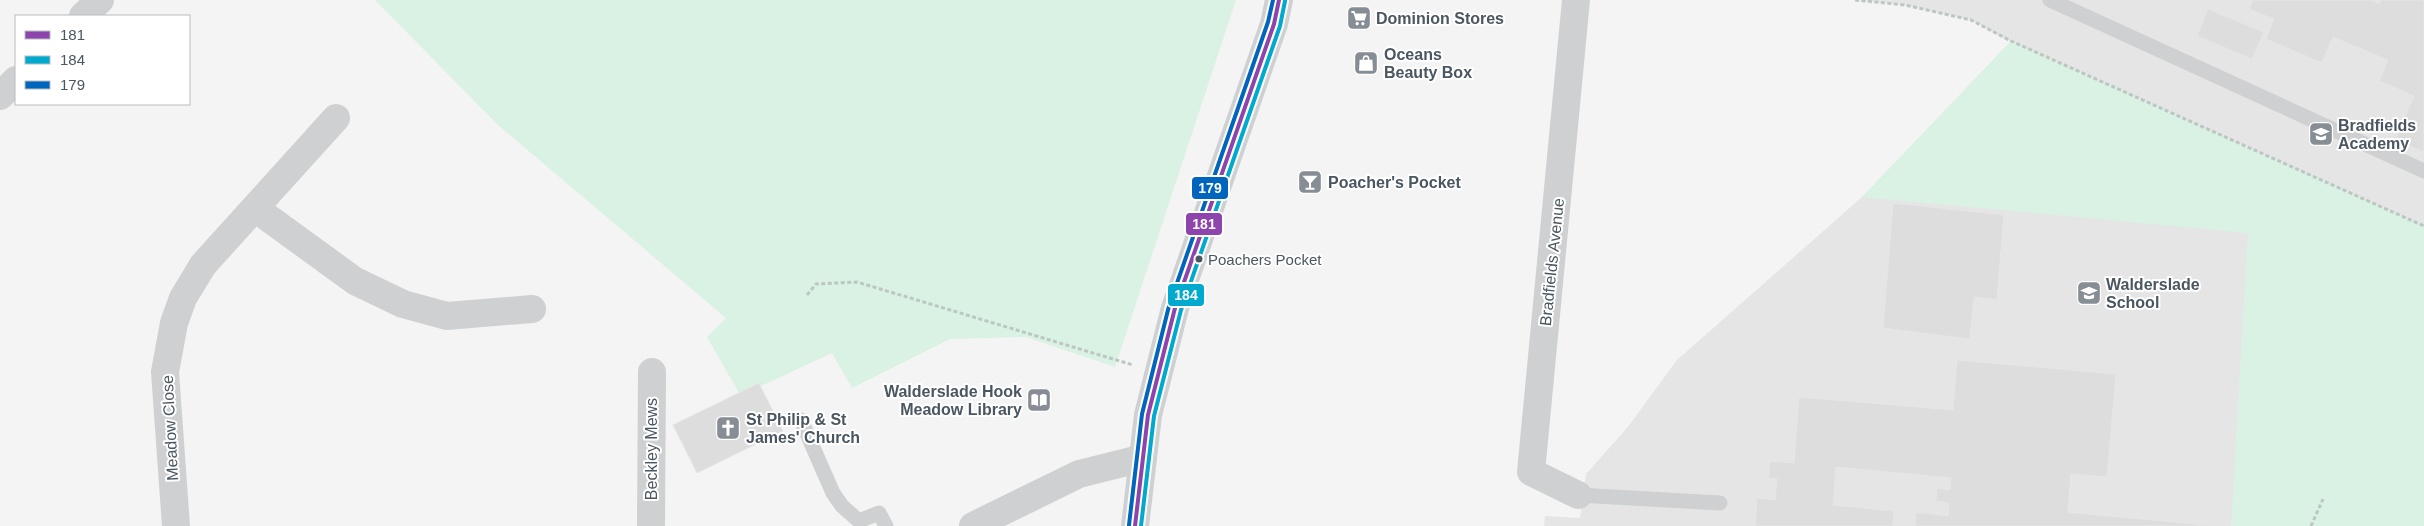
<svg xmlns="http://www.w3.org/2000/svg" width="2424" height="526" font-family="Arial,sans-serif">
  <style>
    .education { fill: #e6e5e6 }
    .green { fill: #d9f2e3 }
    .building { fill: #ddddde; stroke: #e5e6e7 }
    .lines { fill: none; stroke-linecap: round; stroke-linejoin: round }
    .path { stroke: #bcc7c4; stroke-width: 3; stroke-dasharray: 4 2.5; stroke-linecap: butt }
    .service { stroke: #ced0d2; stroke-width: 15 }
    .minor { stroke: #ced0d2; stroke-width: 28 }
    .tertiary { stroke: #ced0d2; stroke-width: 28 }
    .bus-1-casing { stroke: #fff; stroke-width: 8 }
    .bus-2-casing { stroke: #fff; stroke-width: 8 }
    .bus-3-casing { stroke: #fff; stroke-width: 8 }
    .bus-1 { stroke: #8e44ad; stroke-width: 4 }
    .bus-2 { stroke: #00a9ce; stroke-width: 4 }
    .bus-3 { stroke: #0065bd; stroke-width: 4 }
    .bus-dot { fill: #4a5661; stroke: #fff; stroke-width: 2 }
    .labels { text-anchor: middle; dominant-baseline: central; stroke-width: 4; stroke-linejoin: round; paint-order: stroke }
    .bus-label { font-size: 15px; fill: #4a5661; stroke: #fff; text-anchor: start }
    .poi-label { font-size: 16px; font-weight: bold; fill: #4a5661; stroke: #fff; text-anchor: start }
    .street-label { font-size: 16px; fill: #4a5661; stroke: #fff }
    .line-badge { stroke: #fff; stroke-width: 2 }
    .badge-label { font-size: 14px; text-anchor: middle; font-weight: bold; fill: #fff }
  </style>
  <rect width="100%" height="100%" fill="#f4f4f4"/>
  <!-- education -->
  <path class="education" d="M1855,0H2424V526H1544L1545,516L1580,518L1586,474L1627,428L1677,360L1862,197L2011,42L1971,20L1905,5Z"/>
  <!-- green -->
  <path class="green" d="M375,0H1236L1115,367L1026,337L950,339L852,388L832,353L761,386L759,383L739,393L707,337L726,318L498,125Z
    M2011,41L2424,226V526H2231L2248,233L1862,197Z"/>
  <!-- building -->
  <path class="building" d="M2253,0H2371L2379,4L2381,0H2424V152L2395,140L2414,96L2379,81L2388,60L2333,37L2322,63L2266,39L2274,19L2249,9Z
    M2208,9L2264,32L2252,59L2197,36Z
    M1893,203L2004,215L1997,300L1974,297L1970,339L1883,328Z
    M1957,360L2116,374L2107,477L2071,474L2068,512L2215,526H1915L1916,512L1948,516L1949,503L1936,501L1937,488L1950,490L1951,478L1836,467L1833,505L1894,511L1893,526H1755L1757,498L1775,500L1777,479L1769,478L1770,461L1794,463L1799,397L1953,410Z
    M759,383L783,431L697,473L673,425Z"/>
  <g class="lines">
    <!-- path -->
    <path class="path" d="M1855,0L1905,5L1971,20L2011,41L2424,226
      M807,295L816,284L857,282L1133,365
      M2311,526L2323,499"/>
    <!-- service -->
    <path class="service" d="M2050,0L2424,171
      M801,420L833,493L842,506L859,521L879,513L886,526
      M1578,495L1720,503"/>
    <!-- minor -->
    <path class="minor" d="M1576,0L1531,472L1578,495
      M83,16L100,0
      M0,96L16,80
      M256,209L355,281L403,304L447,316L532,309
      M176,526L165,372L174,323L183,298L203,265L336,118
      M651,526L652,372
      M973,526L1079,474L1143,458"/>
    <!-- tertiary -->
    <path class="tertiary" d="M1135,526L1148,415L1175,308L1274,24L1279,0"/>
    <defs>
      <path id="bus-1" d="M1135,526L1148,415L1175,308L1274,24L1279,0"/>
      <path id="bus-2" d="M1141,526L1154,416L1181,310L1280,26L1285,1"/>
      <path id="bus-3" d="M1129,525L1142,414L1169,306L1268,22L1273,0"/>
    </defs>
    <!-- bus-1 casing -->
    <use href="#bus-1" class="bus-1-casing"/>
    <!-- bus-2 casing -->
    <use href="#bus-2" class="bus-2-casing"/>
    <!-- bus-3 casing -->
    <use href="#bus-3" class="bus-3-casing"/>
    <!-- bus-1 -->
    <use href="#bus-1" class="bus-1"/>
    <!-- bus-2 -->
    <use href="#bus-2" class="bus-2"/>
    <!-- bus-3 -->
    <use href="#bus-3" class="bus-3"/>
  </g>
  <!-- icons -->
  <defs>
    <symbol id="supermarket-square" viewBox="-11 -11 22 22"><rect x="-9" y="-9" width="18" height="18" rx="4" fill="#868d94" stroke="#fff"/><path d="M-6-5.5h2.5l.6 2H6L4.5 2H-2.5L-4.4-4H-6ZM-1.5 3.2a1.3 1.3 0 1 0 .1 0ZM3 3.2a1.3 1.3 0 1 0 .1 0Z" fill="#fff"/></symbol>
    <symbol id="shop-square" viewBox="-11 -11 22 22"><rect x="-9" y="-9" width="18" height="18" rx="4" fill="#868d94" stroke="#fff"/><path d="M-5-2.5h2.3a2.7 3.5 0 0 1 5.4 0H5L5.5 6h-11ZM-1.5-2.5h3a1.5 2.3 0 0 0-3 0Z" fill="#fff"/></symbol>
    <symbol id="school-square" viewBox="-11 -11 22 22"><rect x="-9" y="-9" width="18" height="18" rx="4" fill="#868d94" stroke="#fff"/><path d="M0-5L7-2L0 1L-7-2ZM-4 1L0 2.5L4 1V4Q0 6-4 4Z" fill="#fff"/></symbol>
    <symbol id="bar-square" viewBox="-11 -11 22 22"><rect x="-9" y="-9" width="18" height="18" rx="4" fill="#868d94" stroke="#fff"/><path d="M-6-5H6L.8 .8V4.5H3.5V6h-7V4.5H-.8V.8Z" fill="#fff"/></symbol>
    <symbol id="library-square" viewBox="-11 -11 22 22"><rect x="-9" y="-9" width="18" height="18" rx="4" fill="#868d94" stroke="#fff"/><path d="M-6-4Q-3-5.5-.7-3.5V5Q-3 3-6 4ZM6-4Q3-5.5 .7-3.5V5Q3 3 6 4Z" fill="#fff"/></symbol>
    <symbol id="church-square" viewBox="-11 -11 22 22"><rect x="-9" y="-9" width="18" height="18" rx="4" fill="#868d94" stroke="#fff"/><path d="M-1.2-6h2.4v3.5h3.3v2.4h-3.3V6h-2.4V-.1h-3.3v-2.4h3.3Z" fill="#fff"/></symbol>
  </defs>
  <g fill-rule="evenodd">
    <use href="#supermarket-square" x="1345" y="4" width="28" height="28"/>
    <use href="#shop-square" x="1352" y="49" width="28" height="28"/>
    <use href="#school-square" x="2307" y="120" width="28" height="28"/>
    <use href="#bar-square" x="1296" y="168" width="28" height="28"/>
    <use href="#school-square" x="2075" y="279" width="28" height="28"/>
    <use href="#library-square" x="1025" y="386" width="28" height="28"/>
    <use href="#church-square" x="714" y="414" width="28" height="28"/>
  </g>
  <!-- markers -->
  <circle class="bus-dot" cx="1199" cy="259" r="4.5"/>
  <g class="labels">
    <!-- bus labels -->
    <g class="bus-label">
      <text x="1208" y="259">Poachers Pocket</text>
    </g>
    <!-- poi labels -->
    <g class="poi-label">
      <text x="1376" y="18">Dominion Stores</text>
      <text x="1384" y="54">Oceans<tspan x="1384" dy="18">Beauty Box</tspan></text>
      <text x="2338" y="125">Bradfields<tspan x="2338" dy="18">Academy</tspan></text>
      <text x="1328" y="182">Poacher's Pocket</text>
      <text x="2106" y="284">Walderslade<tspan x="2106" dy="18">School</tspan></text>
      <text x="1022" y="391" text-anchor="end">Walderslade Hook<tspan x="1022" dy="18">Meadow Library</tspan></text>
      <text x="746" y="419">St Philip &amp; St<tspan x="746" dy="18">James' Church</tspan></text>
    </g>
    <!-- street labels -->
    <g class="street-label">
      <text transform="translate(1552 262) rotate(-84)">Bradfields Avenue</text>
      <text transform="translate(170 428) rotate(-93)">Meadow Close</text>
      <text transform="translate(651 449) rotate(-90)">Beckley Mews</text>
    </g>
  </g>
  <g class="line-badge">
    <rect x="1191" y="176" width="38" height="24" rx="5" fill="#0065bd"/>
    <rect x="1185" y="212" width="38" height="24" rx="5" fill="#8e44ad"/>
    <rect x="1167" y="283" width="38" height="24" rx="5" fill="#00a9ce"/>
  </g>
  <g class="badge-label">
    <text x="1210" y="193">179</text>
    <text x="1204" y="229">181</text>
    <text x="1186" y="300">184</text>
  </g>
  <!-- legend -->
  <rect x="15" y="15" width="175" height="90" fill="#ffffff" stroke="#b7bbc0"/>
  <rect x="25" y="31" width="25" height="8" fill="#8e44ad" stroke="#b7bbc0"/>
  <text x="60" y="40" font-size="15" fill="#4a5661">181</text>
  <rect x="25" y="56" width="25" height="8" fill="#00a9ce" stroke="#b7bbc0"/>
  <text x="60" y="65" font-size="15" fill="#4a5661">184</text>
  <rect x="25" y="81" width="25" height="8" fill="#0065bd" stroke="#b7bbc0"/>
  <text x="60" y="90" font-size="15" fill="#4a5661">179</text>
</svg>
